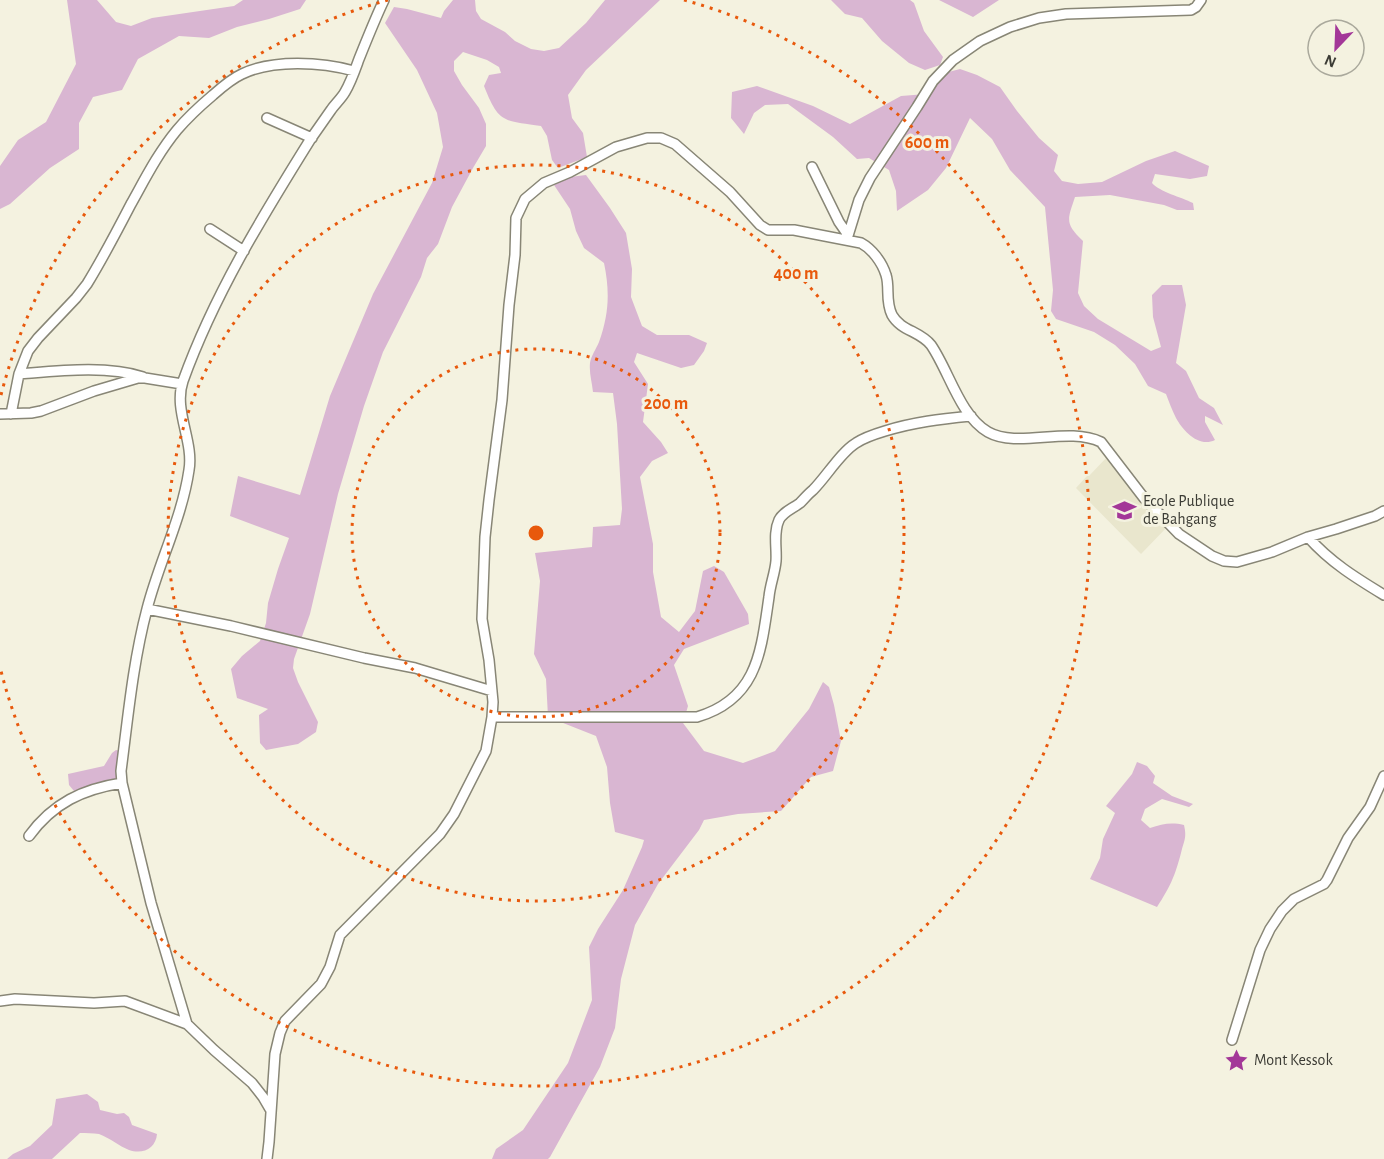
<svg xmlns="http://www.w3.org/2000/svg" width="1384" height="1159" font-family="'Alegreya Sans',sans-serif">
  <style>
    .built { fill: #e9e6cd }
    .green { fill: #d9b6d2 }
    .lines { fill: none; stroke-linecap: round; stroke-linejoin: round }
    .minor-casing { stroke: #888676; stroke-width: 12 }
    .minor { stroke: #fff; stroke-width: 9 }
    .ring { fill: none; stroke: #e8590c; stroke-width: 3; stroke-dasharray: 3 6 }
    .labels { text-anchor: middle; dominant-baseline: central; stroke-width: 6; stroke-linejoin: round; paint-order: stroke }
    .poi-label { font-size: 16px; fill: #3c3c35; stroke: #f4f2e0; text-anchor: start }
    .centre { fill: #e8590c; stroke: #f4f2e0; stroke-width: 3 }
    .ring-label { font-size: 18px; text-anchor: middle; font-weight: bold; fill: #e8590c; stroke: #f4f2e0; stroke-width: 6; stroke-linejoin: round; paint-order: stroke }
  </style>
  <rect width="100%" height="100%" fill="#f4f2e0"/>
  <!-- built -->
  <path class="built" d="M1108,456L1168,526L1141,554L1076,488L1087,476H1089Z"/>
  <!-- green -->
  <path class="green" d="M67,0H97L116,22L131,26L152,18L234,6L243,0H306L300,9L269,19L237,27L209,38L179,36L138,59L122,90L93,97L79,123V149L50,168L10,204L0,209V166L18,140L46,122L76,64Z
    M453,0H475L476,11L481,19L505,32L515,41L531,49L544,51L559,48L586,23L605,0H660L586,70L568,95L572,118L583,133L587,157L558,168L552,160L547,136L541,126C503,120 499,124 484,86L489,75L501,73L499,67L487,60L463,52L454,61V71L462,85L479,108L486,124V146L473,168L452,207L438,244L427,258L421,277L383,352L364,406L338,494L310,614L294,659L293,668L298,682L318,722L316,732L298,744L266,750L260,743L259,715L268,709L237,698L231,669L242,656L260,641L266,623L268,603L278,569L289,538L230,516L238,476L300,495L330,396L373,294L432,183L443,147L437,113L417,70L385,23L394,7L407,9L441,18L444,11Z
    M831,0H910L914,3L924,31L943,57L940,65L925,70L909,63L882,41L862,18L845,14Z
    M939,0H999L973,17Z
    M960,69L977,75L1000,87L1017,111L1039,138L1058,155L1054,171L1062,181L1078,184L1102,182L1146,161L1175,151L1209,166L1207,176L1190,179L1155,174L1152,183C1160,192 1181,197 1193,203L1194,210H1177L1164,205L1110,195L1075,197C1067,221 1065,223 1083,241L1078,293L1084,306L1098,319L1151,351L1161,347L1153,317L1152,295L1162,285H1182L1186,305L1176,363L1186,371L1199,398L1214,408L1223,425L1205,416V422L1215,440C1199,448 1183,431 1176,418C1172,410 1169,402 1166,394L1148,386L1135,364L1115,345L1094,332L1056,319L1051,311L1053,290L1045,207L1010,170L992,139L970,118L946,168L928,190L897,211L896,191L889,170L869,158L857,159L833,137L788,104L765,105L754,113L744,134L731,118L732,92L757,86L813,106L850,124L901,96L926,94L935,86L941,74Z
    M586,175L610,208L626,233L632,269L631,297L642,326L657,335H689L707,343L704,351L694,365L681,368L637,353L634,362L648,384L643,422L661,442L668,453L652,461L640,477L653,544V572L661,617L679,632L695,611L703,571L714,566L724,572L748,614L749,624L684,649L674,665L688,706L683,723L704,751L743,763L775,751L809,709L823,682L829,687L834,705L841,741L833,771L811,777L781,811L738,814L704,820L699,830L658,884L635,925L621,979L615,1028L600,1067L550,1157L548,1159H492L496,1149L523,1130L568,1063L592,1000L589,947L598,929L623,890L642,847L644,840L615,832L610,803L607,767L596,736L548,717L546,679L534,654L540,581L535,553L592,547L593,527L620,525L622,509L617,424L613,393L593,392C592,382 589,373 590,363C591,356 596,349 599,342C609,314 610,292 604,263L584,248L576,231L570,209L554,185L570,177Z
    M116,750L120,751L116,779L93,788L74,791L69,785L68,774L104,766L112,753Z
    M1137,762L1147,766L1155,776L1153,783L1172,796L1193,804L1189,807L1162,799L1145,809L1141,820L1150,828C1162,824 1171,822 1184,825C1187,838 1184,840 1181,853C1175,876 1170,887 1157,907L1090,879L1100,858L1103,839L1115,813L1106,806L1132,774Z
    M87,1094L98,1102L100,1110L117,1114L124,1113L129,1117L132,1125L157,1134C156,1148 143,1155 129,1150C119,1146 110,1138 99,1134C93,1133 86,1133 80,1133L52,1159H7L13,1154L30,1146L52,1125L56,1099Z"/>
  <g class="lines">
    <defs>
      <path id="minor" d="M267,118L312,138
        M812,167L839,222L848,235
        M210,229L244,251
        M847,239L859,200L870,178L917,107L933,81L953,60L980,41L1010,27L1039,18L1066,14L1191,10L1196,7L1201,0
        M19,374C57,371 107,365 143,377
        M0,414L31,413L41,411L94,391L138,378H145L182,384
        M11,414L19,374L28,351L38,338L76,298L87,284C103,258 117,231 131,204C145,179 158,153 177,130C188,117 200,106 213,95C222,87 231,79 242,74C273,59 322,62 354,71
        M1308,537C1330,562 1356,578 1384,595
        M147,609L231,626L364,658L415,668L492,691
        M492,717H697C758,699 761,651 769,597C770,585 775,573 776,561C777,548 773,533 779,520C783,512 792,509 800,503C804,499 808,494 813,490C827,476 840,453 856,443C865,437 875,434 885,431C914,422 941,419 971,416
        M29,836C53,803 83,789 122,783
        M0,1001L15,999L94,1003L125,1001L187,1024
        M1232,1040L1260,950L1270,929L1282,911L1294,899L1324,884L1327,880L1348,838L1370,807L1384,776
        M270,1109L263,1097L252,1083L214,1050L187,1024L151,903L122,783L121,771C128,717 133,662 147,609C159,562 182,518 189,470C194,441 173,410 183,381C214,295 262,217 310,140C317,130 324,120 331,110C335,104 341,99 345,92C351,82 355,70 359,59C367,39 375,19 384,0
        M267,1159L269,1142L275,1054L280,1033L285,1021L321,984L330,967L340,935L440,834L454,814L486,751L492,717L493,702L489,660L482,619L485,537L489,500L502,400L509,305L515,255L516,218L525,199L544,183L570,172L616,147L647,138H661L675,144L730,192L760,225L768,230H794L861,243C872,249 882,262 886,275C890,287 885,301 892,315C901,331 920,331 931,345C949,371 960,416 988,432C1018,449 1067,426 1101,442L1144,498L1179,534L1212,556L1224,561L1237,562L1272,552L1308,537L1336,529L1375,516L1384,511"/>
    </defs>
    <!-- minor casing -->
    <use href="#minor" class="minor-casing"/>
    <!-- minor -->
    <use href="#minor" class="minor"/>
  </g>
  <!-- distance rings -->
  <g class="ring">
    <circle cx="536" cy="533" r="184"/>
    <circle cx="536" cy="533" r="368"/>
    <path d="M1 395A553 553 0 0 1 388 0M684 0A553 553 0 1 1 1 671"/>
  </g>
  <!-- icons -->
  <defs>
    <symbol id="school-bare" viewBox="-9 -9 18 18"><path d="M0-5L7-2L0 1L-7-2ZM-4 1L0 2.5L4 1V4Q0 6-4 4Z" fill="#a33798" stroke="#f4f2e0" stroke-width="2.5" paint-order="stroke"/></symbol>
    <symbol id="sight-bare" viewBox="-9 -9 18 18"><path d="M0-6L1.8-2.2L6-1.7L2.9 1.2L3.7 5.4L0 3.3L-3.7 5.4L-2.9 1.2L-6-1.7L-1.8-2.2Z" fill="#a33798" stroke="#f4f2e0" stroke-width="2.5" paint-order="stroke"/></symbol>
  </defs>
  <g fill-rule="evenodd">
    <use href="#school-bare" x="1108" y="494" width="33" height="33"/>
    <use href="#sight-bare" x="1220" y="1044" width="33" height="33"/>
  </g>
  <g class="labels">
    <!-- poi labels -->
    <g class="poi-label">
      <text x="1143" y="501">Ecole Publique<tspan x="1143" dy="18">de Bahgang</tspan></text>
      <text x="1254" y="1060">Mont Kessok</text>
    </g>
  </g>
  <circle cx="536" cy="533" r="9" class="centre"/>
  <g class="ring-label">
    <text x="927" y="148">600 m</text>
    <text x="796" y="279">400 m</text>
    <text x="666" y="409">200 m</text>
  </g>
  <!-- north arrow -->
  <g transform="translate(1336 48) rotate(203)"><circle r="28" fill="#f4f2e0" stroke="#aaa99c" stroke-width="1.5"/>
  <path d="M0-4.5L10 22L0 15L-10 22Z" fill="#a33798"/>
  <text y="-9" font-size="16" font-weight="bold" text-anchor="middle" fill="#3c3c35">N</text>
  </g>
</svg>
